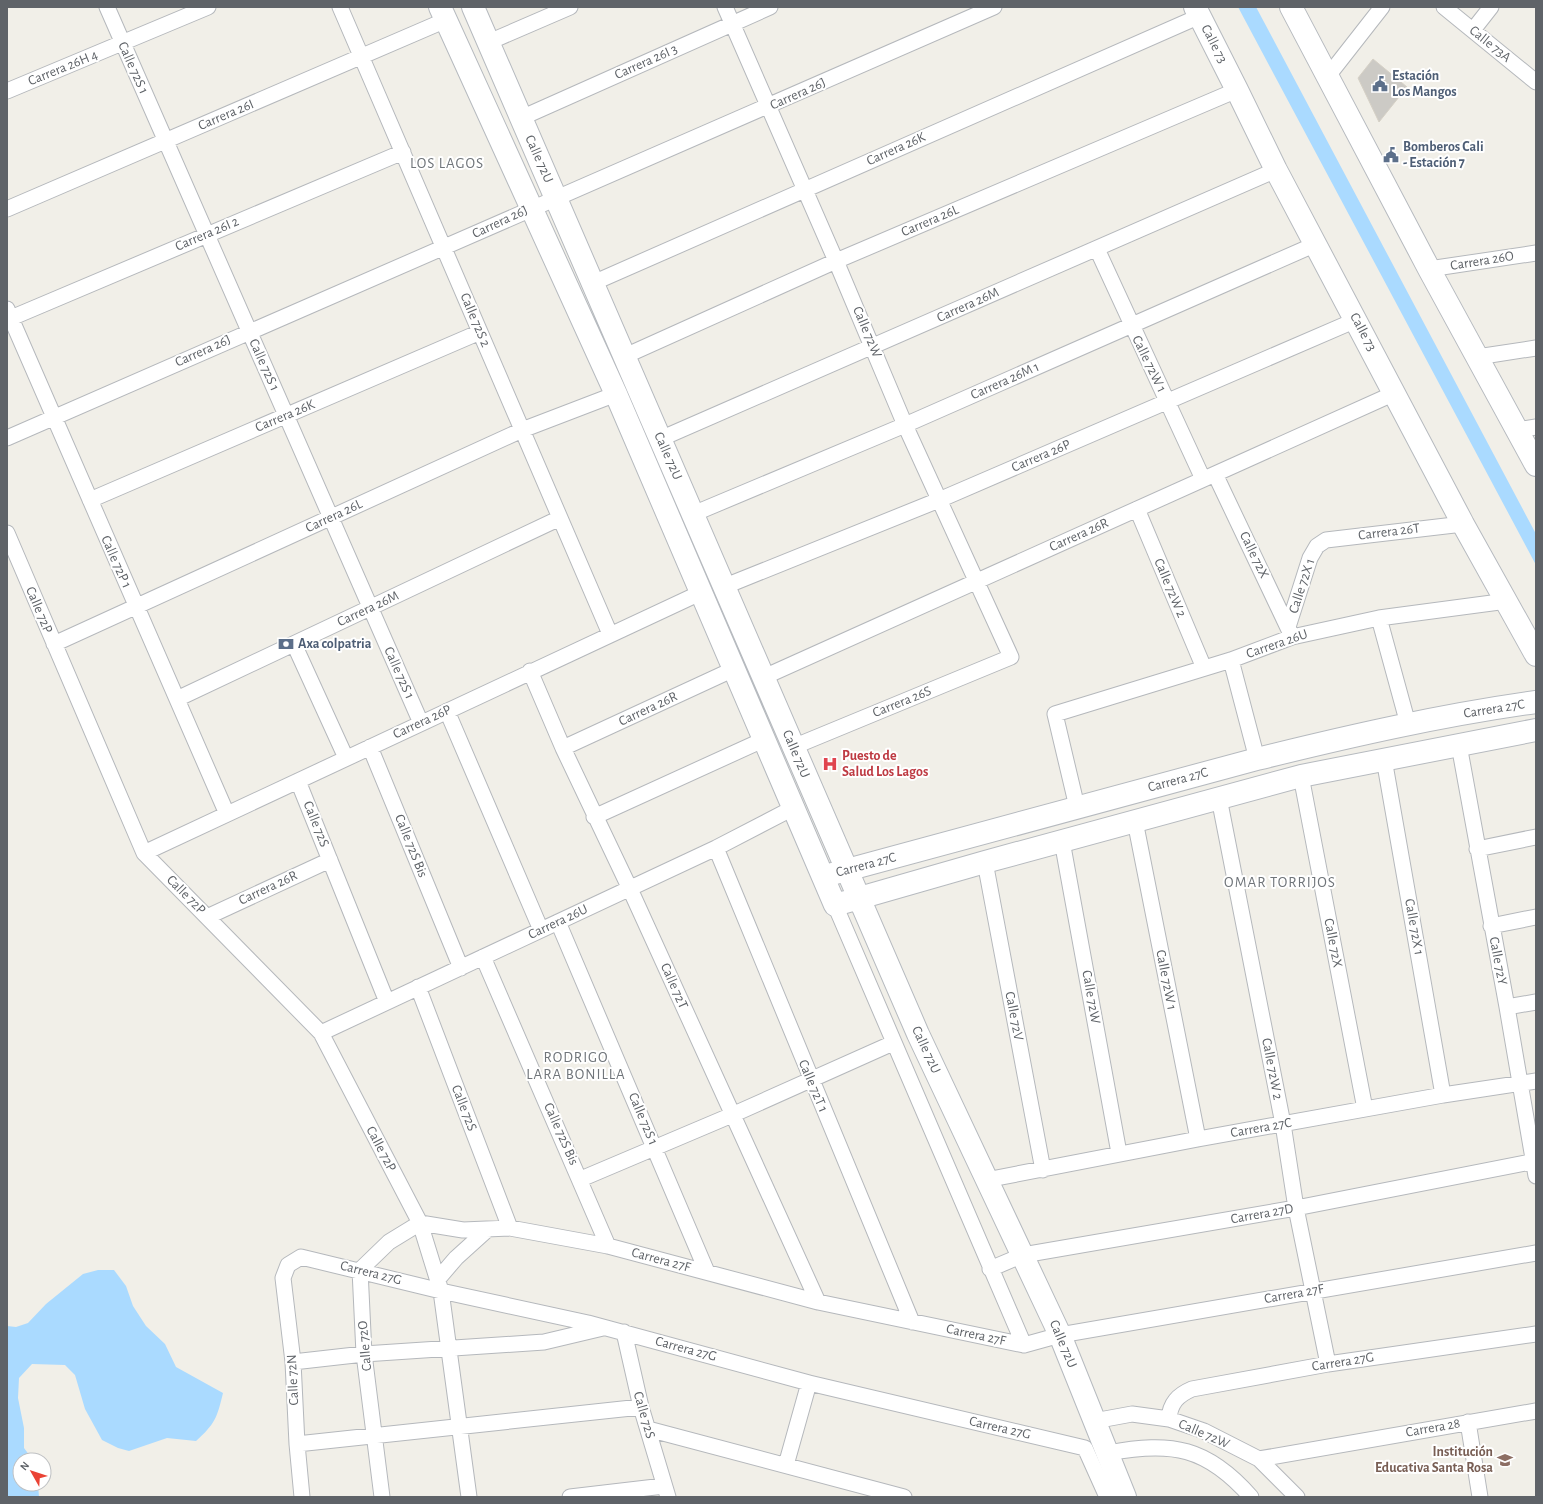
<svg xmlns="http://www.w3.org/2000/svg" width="1543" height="1504" font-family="'Alegreya Sans',sans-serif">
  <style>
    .water { fill: #aadaff }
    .building { fill: #cccac5; stroke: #d6d1c6 }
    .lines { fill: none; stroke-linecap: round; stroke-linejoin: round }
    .street-casing { stroke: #b5b8bc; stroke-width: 17 }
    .secondary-casing { stroke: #b6babf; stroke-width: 24 }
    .street { stroke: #fff; stroke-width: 15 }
    .secondary { stroke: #fff; stroke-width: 22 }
    .labels { text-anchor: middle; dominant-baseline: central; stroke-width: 4; stroke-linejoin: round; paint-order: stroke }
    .street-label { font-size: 14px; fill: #5f6368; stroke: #fff }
    .service-label { font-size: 14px; font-weight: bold; fill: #4e5e75; stroke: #fff; text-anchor: start }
    .health-label { font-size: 14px; font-weight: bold; fill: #be3a42; stroke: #fff; text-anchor: start }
    .education-label { font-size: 14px; font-weight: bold; fill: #785e54; stroke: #fff; text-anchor: end }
    .neighbourhood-label { font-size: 15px; letter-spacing: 1px; fill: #70757a; stroke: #fff }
  </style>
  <rect width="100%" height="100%" fill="#f1efe8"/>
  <!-- water -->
  <path class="water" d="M1238,7H1256L1536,534V565Z
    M98,1270H114L126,1286L133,1306L146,1326L165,1344L176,1367L223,1393C217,1418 215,1424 196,1441L167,1438L129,1451L118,1448L102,1440L85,1409L75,1375L65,1365L32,1364L19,1378L18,1398L24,1428V1448L33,1460H20V1484H38L39,1497H7V1326L16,1327L28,1323L46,1304L83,1274Z"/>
  <!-- building -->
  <path class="building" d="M1373,59L1407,87L1379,122L1358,78Z"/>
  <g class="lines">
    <defs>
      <path id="street" d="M107,7L421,723
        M340,7L610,634
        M725,7L836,261L905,425L1011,657L793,747
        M1444,7L1536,82
        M1473,30L1491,7
        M489,42L570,7
        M1328,76L1382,7
        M7,91L208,7
        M521,118L770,7
        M7,209L446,20
        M1097,249L1203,479
        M1429,269L1536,253
        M593,283L1200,16
        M7,309L227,814
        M11,318L403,152
        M625,356L836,261L1237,90
        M1477,357L1536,348
        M1517,430L1536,427
        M7,438L994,7
        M660,439L1276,170
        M1215,474L1290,632
        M90,500L480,332
        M1137,509L1204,668
        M693,514L905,425L1316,244
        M7,533L144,853L321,1033L420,1223L441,1291L469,1497
        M723,587L939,500L1356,320
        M1379,618L1408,724
        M1288,627L1310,558L1317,546L1326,540L1463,524
        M54,644L522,430L616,394
        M294,644L346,758
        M1231,660L1257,759
        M530,671L563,748L630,889L818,1302
        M764,677L1395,393
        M177,699L560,518
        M447,711L541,930
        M1459,745L1507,1007L1536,1176
        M370,747L461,968
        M563,748L734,669
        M1384,759L1443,1095
        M1301,776L1365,1109
        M298,781L387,1002
        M1219,798L1283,1124L1296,1208L1328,1364
        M1077,807L1055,714L1231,660L1292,637L1379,618L1507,601
        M594,817L765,739
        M1135,821L1198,1139
        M1062,841L1119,1153
        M716,848L912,1322
        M1477,849L1536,837
        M144,853L700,593
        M985,862L1043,1170
        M835,905L1024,1345
        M207,917L330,860
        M558,922L707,1272
        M1491,926L1536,917
        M483,957L608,1246
        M418,987L510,1228
        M1507,1007L1536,1002
        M321,1033L716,848L795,807
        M581,1179L732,1115L893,1043
        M986,1180L1198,1139L1443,1095L1536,1081
        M420,1223L463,1230L510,1228L608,1246L818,1302L1024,1345L1060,1335L1536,1253
        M990,1269L1023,1255L1296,1208L1536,1161
        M438,1279L456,1258L487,1230
        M624,1332L641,1407L668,1497
        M293,1362L364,1354L544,1342L603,1328
        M1169,1419C1170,1403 1178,1395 1192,1389L1328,1364L1536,1334
        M1094,1421L1132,1414L1169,1419L1204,1431L1259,1459L1297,1497
        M1468,1422L1480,1497
        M648,1429L904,1497
        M297,1444L641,1407
        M1108,1453C1172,1441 1207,1447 1251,1497
        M1259,1459L1536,1411
        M786,1465L809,1383
        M302,1497L297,1444L293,1362L283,1278L288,1265L301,1257L441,1291L588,1323L809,1383L1085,1448L1107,1497
        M382,1497L364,1354L360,1270L389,1242L420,1223
        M570,1497L664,1486"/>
      <path id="secondary" d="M440,7L616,394L835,905L985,862L1301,776L1536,730
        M473,7L918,1034L1060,1335L1125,1497
        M1195,7L1237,90L1276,170L1463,524L1536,655
        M1291,7L1429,269L1536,465
        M832,874L1257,759C1350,736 1442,715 1536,702"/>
    </defs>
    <!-- street casing -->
    <use href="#street" class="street-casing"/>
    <!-- secondary casing -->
    <use href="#secondary" class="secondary-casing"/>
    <!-- street -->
    <use href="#street" class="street"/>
    <!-- secondary -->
    <use href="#secondary" class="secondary"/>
  </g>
  <!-- icons -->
  <defs>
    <symbol id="civic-bare" viewBox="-9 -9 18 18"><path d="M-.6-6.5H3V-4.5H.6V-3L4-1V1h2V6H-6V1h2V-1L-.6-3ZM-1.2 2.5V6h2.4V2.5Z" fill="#5c6f8a" stroke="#fff" stroke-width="2.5" paint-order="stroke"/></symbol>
    <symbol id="bank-bare" viewBox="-9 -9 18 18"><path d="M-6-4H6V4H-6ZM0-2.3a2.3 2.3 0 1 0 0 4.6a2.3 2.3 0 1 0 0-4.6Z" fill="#5c6f8a" stroke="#fff" stroke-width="2.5" paint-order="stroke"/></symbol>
    <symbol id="hospital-bare" viewBox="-9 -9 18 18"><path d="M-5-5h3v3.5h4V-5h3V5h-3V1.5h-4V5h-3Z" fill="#e0444e" stroke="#fff" stroke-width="2.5" paint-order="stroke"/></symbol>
    <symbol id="school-bare" viewBox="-9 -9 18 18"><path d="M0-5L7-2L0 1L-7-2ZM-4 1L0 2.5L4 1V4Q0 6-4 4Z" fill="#8d6e63" stroke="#fff" stroke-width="2.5" paint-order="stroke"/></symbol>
  </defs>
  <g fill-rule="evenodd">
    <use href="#civic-bare" x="1369" y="73" width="22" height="22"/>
    <use href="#civic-bare" x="1380" y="144" width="22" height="22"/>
    <use href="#bank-bare" x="275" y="633" width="22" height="22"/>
    <use href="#hospital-bare" x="819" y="753" width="22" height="22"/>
    <use href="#school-bare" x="1494" y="1449" width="22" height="22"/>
  </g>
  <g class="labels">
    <!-- street labels -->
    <g class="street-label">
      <text transform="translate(1214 44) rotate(63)">Calle 73</text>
      <text transform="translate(1490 44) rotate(39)">Calle 73A</text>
      <text transform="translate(646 62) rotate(-24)">Carrera 26I 3</text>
      <text transform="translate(63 68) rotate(-22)">Carrera 26H 4</text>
      <text transform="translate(133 68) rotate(66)">Calle 72S 1</text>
      <text transform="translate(798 94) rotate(-24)">Carrera 26J</text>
      <text transform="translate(226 115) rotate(-23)">Carrera 26I</text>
      <text transform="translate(896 149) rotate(-24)">Carrera 26K</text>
      <text transform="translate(539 159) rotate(66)">Calle 72U</text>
      <text transform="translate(930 221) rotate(-23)">Carrera 26L</text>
      <text transform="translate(500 222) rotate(-25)">Carrera 26J</text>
      <text transform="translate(207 234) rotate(-23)">Carrera 26I 2</text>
      <text transform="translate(1482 261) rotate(-9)">Carrera 26O</text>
      <text transform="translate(968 305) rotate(-24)">Carrera 26M</text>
      <text transform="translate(475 320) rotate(67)">Calle 72S 2</text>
      <text transform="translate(867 332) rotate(67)">Calle 72W</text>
      <text transform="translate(1363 332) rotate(62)">Calle 73</text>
      <text transform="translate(203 351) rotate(-24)">Carrera 26J</text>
      <text transform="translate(1149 364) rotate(64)">Calle 72W 1</text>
      <text transform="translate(264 365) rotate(66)">Calle 72S 1</text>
      <text transform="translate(1005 381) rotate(-24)">Carrera 26M 1</text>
      <text transform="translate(285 416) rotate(-23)">Carrera 26K</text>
      <text transform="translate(668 456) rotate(66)">Calle 72U</text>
      <text transform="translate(1041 456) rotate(-23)">Carrera 26P</text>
      <text transform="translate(334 516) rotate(-25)">Carrera 26L</text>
      <text transform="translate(1389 532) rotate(-7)">Carrera 26T</text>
      <text transform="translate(1079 535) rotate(-24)">Carrera 26R</text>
      <text transform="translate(1254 555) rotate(64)">Calle 72X</text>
      <text transform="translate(116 562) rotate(66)">Calle 72P 1</text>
      <text transform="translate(1302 586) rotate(-72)">Calle 72X 1</text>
      <text transform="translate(1170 588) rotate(67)">Calle 72W 2</text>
      <text transform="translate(368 609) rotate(-25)">Carrera 26M</text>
      <text transform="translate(39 610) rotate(67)">Calle 72P</text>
      <text transform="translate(1277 644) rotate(-19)">Carrera 26U</text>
      <text transform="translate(399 673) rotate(66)">Calle 72S 1</text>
      <text transform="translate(902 702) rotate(-22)">Carrera 26S</text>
      <text transform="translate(648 709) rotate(-25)">Carrera 26R</text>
      <text transform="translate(1494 709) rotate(-9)">Carrera 27C</text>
      <text transform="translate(422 722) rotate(-25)">Carrera 26P</text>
      <text transform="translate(796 754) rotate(67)">Calle 72U</text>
      <text transform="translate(1178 780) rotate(-15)">Carrera 27C</text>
      <text transform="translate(316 824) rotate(68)">Calle 72S</text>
      <text transform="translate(411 846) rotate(68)">Calle 72S Bis</text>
      <text transform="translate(866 865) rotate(-15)">Carrera 27C</text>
      <text transform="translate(268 888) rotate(-25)">Carrera 26R</text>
      <text transform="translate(186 895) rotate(45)">Calle 72P</text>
      <text transform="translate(558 922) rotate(-25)">Carrera 26U</text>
      <text transform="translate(1414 927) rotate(80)">Calle 72X 1</text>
      <text transform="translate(1333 943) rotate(79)">Calle 72X</text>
      <text transform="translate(1498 961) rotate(79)">Calle 72Y</text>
      <text transform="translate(1166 980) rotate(79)">Calle 72W 1</text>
      <text transform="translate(674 986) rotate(66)">Calle 72T</text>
      <text transform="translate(1091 997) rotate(80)">Calle 72W</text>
      <text transform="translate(1014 1016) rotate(79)">Calle 72V</text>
      <text transform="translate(926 1050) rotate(65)">Calle 72U</text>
      <text transform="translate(1272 1069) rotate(79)">Calle 72W 2</text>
      <text transform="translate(813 1086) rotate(67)">Calle 72T 1</text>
      <text transform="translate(464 1108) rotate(69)">Calle 72S</text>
      <text transform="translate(643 1119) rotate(67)">Calle 72S 1</text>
      <text transform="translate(1261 1128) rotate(-10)">Carrera 27C</text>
      <text transform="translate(561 1134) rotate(66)">Calle 72S Bis</text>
      <text transform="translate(381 1149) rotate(62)">Calle 72P</text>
      <text transform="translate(1262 1214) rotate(-10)">Carrera 27D</text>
      <text transform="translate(661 1260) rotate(15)">Carrera 27F</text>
      <text transform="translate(371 1273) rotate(14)">Carrera 27G</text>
      <text transform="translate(1294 1294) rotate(-10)">Carrera 27F</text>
      <text transform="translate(976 1335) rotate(12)">Carrera 27F</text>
      <text transform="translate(1063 1344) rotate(67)">Calle 72U</text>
      <text transform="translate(365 1346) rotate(-95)">Calle 72O</text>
      <text transform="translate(686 1349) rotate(15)">Carrera 27G</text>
      <text transform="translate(1343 1362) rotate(-9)">Carrera 27G</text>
      <text transform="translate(293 1380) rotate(-93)">Calle 72N</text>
      <text transform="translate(644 1415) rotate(74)">Calle 72S</text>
      <text transform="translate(1000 1428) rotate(13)">Carrera 27G</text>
      <text transform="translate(1433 1428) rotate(-10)">Carrera 28</text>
      <text transform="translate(1204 1434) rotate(23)">Calle 72W</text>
    </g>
    <!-- service labels -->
    <g class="service-label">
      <text x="1392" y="76">Estación<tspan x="1392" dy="16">Los Mangos</tspan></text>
      <text x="1403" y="147">Bomberos Cali<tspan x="1403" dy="16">- Estación 7</tspan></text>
      <text x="298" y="644">Axa colpatria</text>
    </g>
    <!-- health labels -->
    <g class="health-label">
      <text x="842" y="756">Puesto de<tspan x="842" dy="16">Salud Los Lagos</tspan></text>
    </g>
    <!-- education labels -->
    <g class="education-label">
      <text x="1493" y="1452">Institución<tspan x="1493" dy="16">Educativa Santa Rosa</tspan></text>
    </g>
    <!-- neighbourhood labels -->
    <g class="neighbourhood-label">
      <text x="447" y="163">LOS LAGOS</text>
      <text x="1280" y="882">OMAR TORRIJOS</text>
      <text x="576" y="1057">RODRIGO<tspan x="576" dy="17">LARA BONILLA</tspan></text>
    </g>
  </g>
  <!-- border -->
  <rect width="1543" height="1504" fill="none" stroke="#5f6368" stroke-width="16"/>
  <!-- north arrow -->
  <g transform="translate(32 1472) rotate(309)"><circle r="19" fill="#ffffff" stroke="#bfc1c3"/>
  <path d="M0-3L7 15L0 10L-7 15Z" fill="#ea4335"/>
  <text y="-6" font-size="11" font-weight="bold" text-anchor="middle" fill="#5f6368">N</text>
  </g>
</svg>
